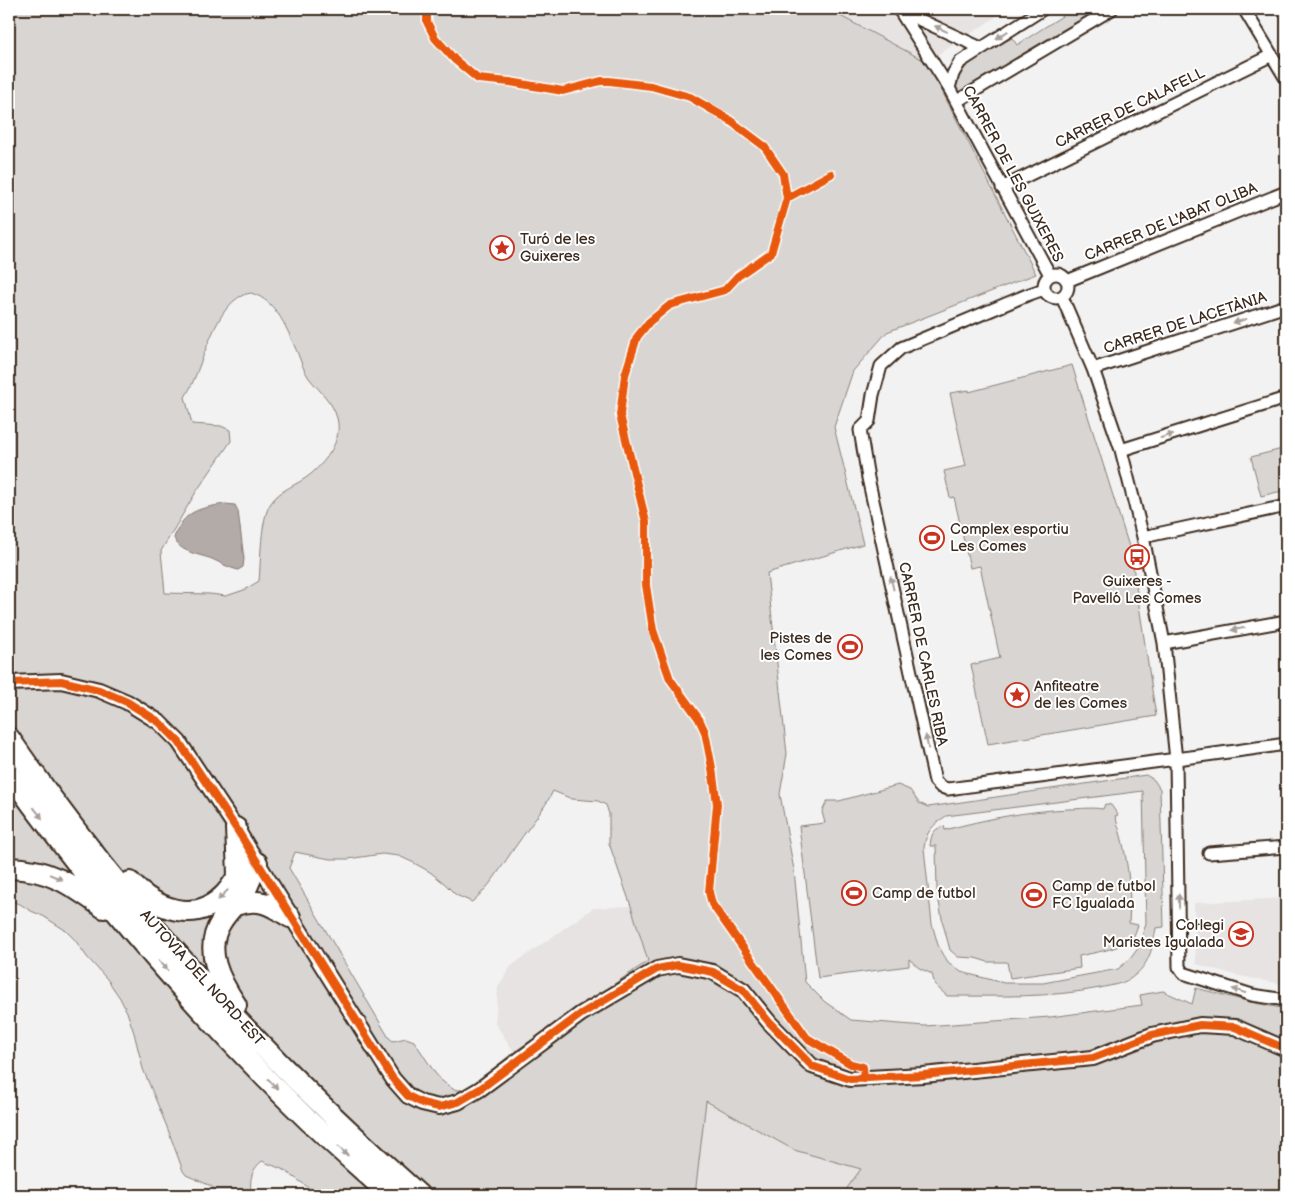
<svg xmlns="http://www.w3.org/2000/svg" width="1295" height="1204" font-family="'Balsamiq Sans',sans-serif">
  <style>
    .built { fill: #e6e3e2 }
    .green { fill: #d8d5d2; stroke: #8a8078; fill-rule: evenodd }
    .water { fill: #b2aba7; stroke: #827770 }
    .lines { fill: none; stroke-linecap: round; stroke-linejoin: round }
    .minor-casing { stroke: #3b2a1e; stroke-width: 15 }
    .tertiary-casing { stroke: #3b2a1e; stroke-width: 18 }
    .motorway-casing { stroke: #3b2a1e; stroke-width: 24 }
    .minor { stroke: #fff; stroke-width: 11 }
    .tertiary { stroke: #fff; stroke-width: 14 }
    .motorway { stroke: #fff; stroke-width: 20 }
    .cycleway-casing { stroke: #fff; stroke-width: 11 }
    .cycleway { stroke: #e8590c; stroke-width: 8 }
    .oneway { fill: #a79f9a }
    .labels { text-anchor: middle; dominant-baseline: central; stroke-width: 4; stroke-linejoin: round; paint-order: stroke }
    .street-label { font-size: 15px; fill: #3b2a1e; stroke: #fff }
    .poi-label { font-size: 15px; fill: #3b2a1e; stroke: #fff; text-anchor: start }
  </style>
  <rect width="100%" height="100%" fill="#f3f2f2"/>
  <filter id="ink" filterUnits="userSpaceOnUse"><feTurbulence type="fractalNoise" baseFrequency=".02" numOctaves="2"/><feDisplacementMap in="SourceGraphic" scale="10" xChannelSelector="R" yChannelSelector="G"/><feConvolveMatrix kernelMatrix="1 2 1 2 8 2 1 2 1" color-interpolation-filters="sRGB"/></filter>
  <g filter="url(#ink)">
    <!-- built -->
    <path class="built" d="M827,9H1008L927,62Z
      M1286,898V985L1235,975L1196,964L1194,903Z
      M631,906L648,960L514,1052L495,1023L498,987L511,966L593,908Z
      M706,1101L794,1150L862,1169L842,1195H695Z"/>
    <!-- green -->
    <path class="green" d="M9,9H827L927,62L1036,274L887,332L853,371L834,427L863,544L767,573L787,754L780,794L794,870L805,982L825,1002L851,1020L925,1026L1050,1017L1142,1005L1140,995L1163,991L1192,1004L1196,988L1250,1002L1286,1009V1195H842L861,1169L794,1150L706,1101L695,1195H319L284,1170L262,1161C250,1171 250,1181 251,1195H221L211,1186L186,1175L183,1171L167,1127L143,1069L134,1033L127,1012L120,998L107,979L87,957L75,940L65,930L43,916L31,911L20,904L9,901ZM251,293C278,301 287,330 298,354C301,362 304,371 309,378C319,391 333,402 337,418C343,440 326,461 311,474C298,485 280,489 271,503C260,518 261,562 259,581L244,590L226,596L210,594L165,593L161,551L196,492L231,441L230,430L221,426L192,424L185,397C203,371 214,297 251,293ZM553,791L572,799L598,801L606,805L609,814V843L612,852L631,906L648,961L514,1052L466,1091L453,1089L442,1081L435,1073L414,1041L406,1038L393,1041L389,1038L289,868L295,852L330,859H348L382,854L399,856L414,863L430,872L444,883L456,895L472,902C494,883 501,866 518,843C530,825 544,810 553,791Z
      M1073,9H1102L959,96C942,71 995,48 1012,38L1017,45Z
      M1072,365L1131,553L1156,716L988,744L971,665L1000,658L980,566L970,568L954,497L950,498L944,471L966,466L950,393L969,390V392Z
      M1286,448V490L1261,496L1251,457Z
      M1146,775L1154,780L1160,789L1164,927L1156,928C1153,946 1150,963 1135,975C1126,984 1112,985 1100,988C1049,998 998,996 947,996L935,985L932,974L919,968L909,959V966L818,978L799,826L825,823L822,812L827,801H839L898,785L910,790L919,803L928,807ZM1143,791L1146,923L1139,947L1130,959L1118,969L1043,983H1004L961,972L948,962L938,945L932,924L924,848C926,831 932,826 946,816Z
      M1105,804L1111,805L1118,815L1115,816C1127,851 1132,887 1129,923L1138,925C1136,930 1135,936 1131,939C1121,949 1092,953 1079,956L1080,968L1010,978L1007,962H988L975,958L958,957L950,950L943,924L937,891L936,846H930C931,835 933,829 944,826L945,830C985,819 1027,811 1068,809C1080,809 1092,807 1103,809Z"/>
    <!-- water -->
    <path class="water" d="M225,504L235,505L238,511L244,559L243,567L238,570C229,568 221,563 212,559C199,554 180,553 174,538C183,511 199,508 225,504Z"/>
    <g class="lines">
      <defs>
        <path id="minor" d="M897,9L900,11L949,88L1050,275
          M1244,9L1286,79
          M901,11L981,48
          M949,88L953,74L960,62L1043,9
          M957,101L1112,9
          M1002,188L1272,55
          M1044 286a12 12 0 1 1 24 0a12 12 0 1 1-24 0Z
          M1067,281L1286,192
          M1044,289L1027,295L901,348L881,366L873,395L869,421L860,430L868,478L935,781L941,787L948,789C1061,774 1174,760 1286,744
          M1062,297L1093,369L1121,450L1143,537L1164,643L1176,760L1179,967L1183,973L1252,995L1286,1000
          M1093,369L1286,306
          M1121,450L1286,398
          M1143,537L1286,506
          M1164,643L1286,621
          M1209,853L1286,847"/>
        <path id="tertiary" d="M9,683L61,681L99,690L127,702L159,722L179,742L236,828L393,1079L408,1096L422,1103L439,1107L458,1102L480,1089L581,1014L657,969L678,965L713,972L743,990L769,1022L812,1066L850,1079L923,1075L1093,1058L1152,1035L1200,1025L1235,1027L1286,1049"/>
        <path id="motorway" d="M9,738C125,907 266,1060 419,1195
          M9,773C96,894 200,1015 307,1119C334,1145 363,1170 390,1195
          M236,828L238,874
          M9,868C50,869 72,885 104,908
          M130,882C155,909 196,925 225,894C239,879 234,873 257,863
          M235,905C259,897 270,904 290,917
          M236,1005C220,981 203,950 221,922C227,912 236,904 243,895C249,885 253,873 257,863"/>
      </defs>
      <!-- minor casing -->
      <use href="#minor" class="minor-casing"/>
      <!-- tertiary casing -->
      <use href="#tertiary" class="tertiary-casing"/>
      <!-- motorway casing -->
      <use href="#motorway" class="motorway-casing"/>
      <!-- minor -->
      <use href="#minor" class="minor"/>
      <!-- tertiary -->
      <use href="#tertiary" class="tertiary"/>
      <!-- motorway -->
      <use href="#motorway" class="motorway"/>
      <defs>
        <path id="cycleway" d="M427,9V22L435,38L455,60L478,79L510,82L563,91L601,81H609L651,86L690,97L728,119L764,146L783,174L787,198
          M831,174L787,198L771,253L738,276L725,290L670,305L649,322L637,337L625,375L620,415L646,522V585L653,630L670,679L699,719L705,732L712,768L717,804L709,892L712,904L807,1038L851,1064L863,1067L864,1079
          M9,683L61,681L99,690L127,702L159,722L179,742L236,828L393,1079L408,1096L422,1103L439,1107L458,1102L480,1089L581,1014L657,969L678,965L713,972L743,990L769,1022L812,1066L850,1079L923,1075L1093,1058L1152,1035L1200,1025L1235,1027L1286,1049"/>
      </defs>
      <!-- cycleway casing -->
      <use href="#cycleway" class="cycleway-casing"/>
      <!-- cycleway -->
      <use href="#cycleway" class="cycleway"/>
    </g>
    <!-- one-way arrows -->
    <defs><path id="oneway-solid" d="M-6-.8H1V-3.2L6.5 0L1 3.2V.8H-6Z" transform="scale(1.25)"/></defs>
    <g class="oneway">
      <use href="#oneway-solid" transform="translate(941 29) rotate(-155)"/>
      <use href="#oneway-solid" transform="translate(1002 35) rotate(147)"/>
      <use href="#oneway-solid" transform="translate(1240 321) rotate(162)"/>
      <use href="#oneway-solid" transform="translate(1167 436) rotate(-17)"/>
      <use href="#oneway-solid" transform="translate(892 583) rotate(-103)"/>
      <use href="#oneway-solid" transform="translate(1238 629) rotate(170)"/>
      <use href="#oneway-solid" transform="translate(927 742) rotate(-101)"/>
      <use href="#oneway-solid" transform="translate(38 813) rotate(52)"/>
      <use href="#oneway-solid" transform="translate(56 877) rotate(23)"/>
      <use href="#oneway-solid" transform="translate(223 895) rotate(134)"/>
      <use href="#oneway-solid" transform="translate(1179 901) rotate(-91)"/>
      <use href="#oneway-solid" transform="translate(163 965) rotate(49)"/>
      <use href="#oneway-solid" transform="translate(1239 991) rotate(-162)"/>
      <use href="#oneway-solid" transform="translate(273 1084) rotate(46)"/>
      <use href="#oneway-solid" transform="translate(343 1151) rotate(43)"/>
    </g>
  </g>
  <!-- icons -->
  <defs>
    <symbol id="sight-ring" viewBox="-11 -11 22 22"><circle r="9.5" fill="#fff" stroke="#c8321e" stroke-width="1.5"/><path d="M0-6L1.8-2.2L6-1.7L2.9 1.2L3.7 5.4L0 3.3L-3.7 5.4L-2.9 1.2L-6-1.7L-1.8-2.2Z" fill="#c8321e"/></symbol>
    <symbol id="stadium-ring" viewBox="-11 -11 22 22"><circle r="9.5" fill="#fff" stroke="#c8321e" stroke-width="1.5"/><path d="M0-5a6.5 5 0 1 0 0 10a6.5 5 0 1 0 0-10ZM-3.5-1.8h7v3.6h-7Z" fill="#c8321e"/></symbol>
    <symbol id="bus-ring" viewBox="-11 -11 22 22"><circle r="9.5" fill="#fff" stroke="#c8321e" stroke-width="1.5"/><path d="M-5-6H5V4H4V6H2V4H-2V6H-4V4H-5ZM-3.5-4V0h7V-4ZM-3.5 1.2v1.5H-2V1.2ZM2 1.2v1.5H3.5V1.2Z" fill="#c8321e"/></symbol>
    <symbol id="school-ring" viewBox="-11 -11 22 22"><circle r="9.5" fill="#fff" stroke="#c8321e" stroke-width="1.5"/><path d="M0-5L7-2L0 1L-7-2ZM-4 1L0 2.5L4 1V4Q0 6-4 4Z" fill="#c8321e"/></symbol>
  </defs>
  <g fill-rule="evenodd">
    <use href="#sight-ring" x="488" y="234" width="28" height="28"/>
    <use href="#stadium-ring" x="918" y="524" width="28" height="28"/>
    <use href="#bus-ring" x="1123" y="543" width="28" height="28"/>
    <use href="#stadium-ring" x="836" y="633" width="28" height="28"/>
    <use href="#sight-ring" x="1003" y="681" width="28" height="28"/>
    <use href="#stadium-ring" x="840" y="879" width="28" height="28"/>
    <use href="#stadium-ring" x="1020" y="881" width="28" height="28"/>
    <use href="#school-ring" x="1227" y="920" width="28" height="28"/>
  </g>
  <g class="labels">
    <!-- street labels -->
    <g class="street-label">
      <text transform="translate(1130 108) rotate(-26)">CARRER DE CALAFELL</text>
      <text transform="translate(1013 174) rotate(62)">CARRER DE LES GUIXERES</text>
      <text transform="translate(1171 222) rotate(-22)">CARRER DE L'ABAT OLIBA</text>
      <text transform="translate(1185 323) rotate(-18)">CARRER DE LACETÀNIA</text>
      <text transform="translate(923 654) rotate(78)">CARRER DE CARLES RIBA</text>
      <text transform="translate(202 978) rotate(48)">AUTOVIA DEL NORD-EST</text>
    </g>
    <!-- poi labels -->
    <g class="poi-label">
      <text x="520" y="239">Turó de les<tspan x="520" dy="17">Guixeres</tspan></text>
      <text x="950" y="529">Complex esportiu<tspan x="950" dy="17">Les Comes</tspan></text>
      <text x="1137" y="581" text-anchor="middle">Guixeres -<tspan x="1137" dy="17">Pavelló Les Comes</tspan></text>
      <text x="832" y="638" text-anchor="end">Pistes de<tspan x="832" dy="17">les Comes</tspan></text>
      <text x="1034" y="686">Anfiteatre<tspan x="1034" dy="17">de les Comes</tspan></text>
      <text x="1052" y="886">Camp de futbol<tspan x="1052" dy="17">FC Igualada</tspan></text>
      <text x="872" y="893">Camp de futbol</text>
      <text x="1224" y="925" text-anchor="end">Col·legi<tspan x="1224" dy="17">Maristes Igualada</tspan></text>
    </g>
  </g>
  <!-- margin -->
  <rect width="1295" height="1204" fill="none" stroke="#fff" stroke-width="30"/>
  <rect x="15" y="15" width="1265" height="1174" fill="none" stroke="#3b2a1e" stroke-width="2" filter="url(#ink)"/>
</svg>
